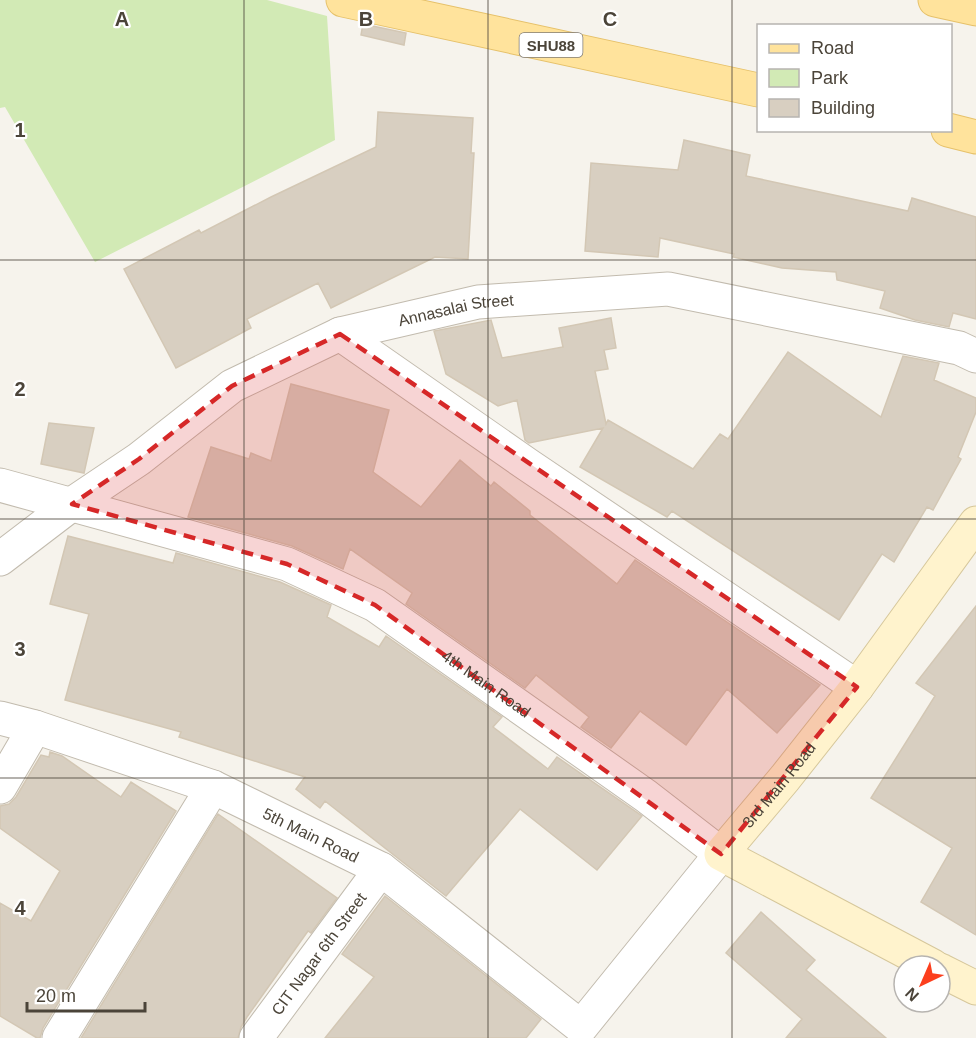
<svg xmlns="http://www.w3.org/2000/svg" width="976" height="1038" font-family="Helvetica,sans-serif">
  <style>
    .green { fill: #d2eab5 }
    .building { fill: #d8cfc1; stroke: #d3c7b4; stroke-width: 1.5 }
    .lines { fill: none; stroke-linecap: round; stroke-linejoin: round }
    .minor-casing { stroke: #c2bbae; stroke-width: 35 }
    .tertiary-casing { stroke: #c2bbae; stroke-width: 35 }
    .secondary-casing { stroke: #d6c79b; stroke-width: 35 }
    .primary-casing { stroke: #e6c16a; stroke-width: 35 }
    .minor { stroke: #fff; stroke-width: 33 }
    .tertiary { stroke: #fff; stroke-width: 33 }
    .secondary { stroke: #fff3cd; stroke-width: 33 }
    .primary { stroke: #ffe39c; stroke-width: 33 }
    .marked { fill: #d62828; fill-opacity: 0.2; stroke: #d62828; stroke-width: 4.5; stroke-dasharray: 12 8; stroke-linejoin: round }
    .grid { fill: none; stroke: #4b4439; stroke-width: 1.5; stroke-opacity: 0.55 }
    .labels { text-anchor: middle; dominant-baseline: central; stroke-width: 4.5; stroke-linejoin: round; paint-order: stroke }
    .shield { fill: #fff; stroke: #817c74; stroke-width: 1.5 }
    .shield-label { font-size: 15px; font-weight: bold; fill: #4b4439 }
    .street-label { font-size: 16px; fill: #4b4439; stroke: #fff }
    .grid-label { font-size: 20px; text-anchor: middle; font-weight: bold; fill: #4b4439; stroke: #fff; stroke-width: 4.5; stroke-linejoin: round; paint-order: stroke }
  </style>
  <rect width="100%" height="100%" fill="#f6f3ec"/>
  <!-- green -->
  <path class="green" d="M0,0H267L327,16L335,140L95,262L5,107L0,108Z"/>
  <!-- building -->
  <path class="building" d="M363,24L406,33L404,45L361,35Z
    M378,112L473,118L471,153H474L468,259L435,257L331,308L318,283L247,319L251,328L176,368L124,269L199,230L201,233L271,197L376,147Z
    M684,140L750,155L746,176L908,211L912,198L976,217V319L953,313L949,327L915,320L880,308L885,291L837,280L836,272L782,268L733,257L734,254L660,238L658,257L585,251L591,163L678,170Z
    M611,318L616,348L604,350L608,369L595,371L606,424L608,420L693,469L720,434L728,439L788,352L881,417L903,356L939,363L934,380L976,398V412L958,457L961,459L933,510L927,507L894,562L882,554L839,620L672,511L667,517L580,467L603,428L529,443L525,440L517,400L498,406L446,374L434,331L491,320L502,358L563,347L559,328Z
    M291,384L389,410L373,472L421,507L460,460L491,486L494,482L530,511V515L617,584L635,560L820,685L777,733L727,689L686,745L640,711L611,748L581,727L589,717L536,675L525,688L406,604L412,593L350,549L343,569L292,546L188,517L211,447L249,459L251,453L271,461Z
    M49,423L94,428L84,473L41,464Z
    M68,536L173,563L176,553L280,582L331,605L327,617L379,647L386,636L502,717L493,727L548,769L557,757L642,816L597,870L520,809L446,896L325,801L320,808L296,789L305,777L179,737L181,732L65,700L89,614L50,604Z
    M976,606V935L921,902L952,848L871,798L935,696L916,683Z
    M50,752L62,756L121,797L131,782L176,811L43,1028L40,1038H37L0,1016V903L31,921L60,871L0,828V806L9,804L16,797L41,755L49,757Z
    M218,814L337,898L311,933L308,931L247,1017L241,1027L238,1038H81Z
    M385,896L541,1019L526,1038H325L374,977L342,954Z
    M761,912L815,960L806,970L886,1038H786L802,1019L726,953Z"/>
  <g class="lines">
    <defs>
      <g id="minor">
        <path d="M340,334L528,465L857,687"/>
        <path id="s1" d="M0,485L287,564L375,605L646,796L721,854"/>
        <path d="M0,787L35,727"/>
        <path d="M59,1038L213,787"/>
        <path id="s2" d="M256,1038L381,869"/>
      </g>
      <g id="tertiary">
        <path id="s3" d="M0,559L72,504L139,459L232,386L340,334L478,302L668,289L959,348L976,356"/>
        <path id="s4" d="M0,718L35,727L213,787L381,869L581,1027L721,854"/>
      </g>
      <g id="secondary">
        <path id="s5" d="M933,966L721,854L785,778L857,687L976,523"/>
        <path d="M940,970L976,988"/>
      </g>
      <path id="primary" d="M343,0L758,90
        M935,0L976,9
        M948,130L976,137"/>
    </defs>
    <!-- minor casing -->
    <use href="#minor" class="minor-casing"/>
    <!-- tertiary casing -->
    <use href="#tertiary" class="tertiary-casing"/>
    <!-- secondary casing -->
    <use href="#secondary" class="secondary-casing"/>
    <!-- primary casing -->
    <use href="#primary" class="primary-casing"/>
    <!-- minor -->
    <use href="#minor" class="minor"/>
    <!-- tertiary -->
    <use href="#tertiary" class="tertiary"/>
    <!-- secondary -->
    <use href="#secondary" class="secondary"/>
    <!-- primary -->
    <use href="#primary" class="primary"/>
  </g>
  <!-- marked area -->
  <path class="marked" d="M340,334L857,687L721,854L375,605L287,564L72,504L139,459L232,386Z"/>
  <!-- grid -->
  <path class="grid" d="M244,0V1038M488,0V1038M732,0V1038M0,260H976M0,519H976M0,778H976"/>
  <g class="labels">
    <!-- shield labels -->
    <rect class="shield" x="519.5" y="33" width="63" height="24" rx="4.5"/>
    <g class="shield-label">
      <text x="551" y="45">SHU88</text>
    </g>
    <!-- street labels -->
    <g class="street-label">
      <text stroke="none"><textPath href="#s3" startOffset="528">Annasalai Street</textPath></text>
      <text stroke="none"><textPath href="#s1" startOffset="531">4th Main Road</textPath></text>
      <text stroke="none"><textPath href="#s5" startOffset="330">3rd Main Road</textPath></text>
      <text stroke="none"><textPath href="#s4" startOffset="333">5th Main Road</textPath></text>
      <text stroke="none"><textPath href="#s2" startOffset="105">CIT Nagar 6th Street</textPath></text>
    </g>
  </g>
  <g class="grid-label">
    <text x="122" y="26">A</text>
    <text x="366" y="26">B</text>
    <text x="610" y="26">C</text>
    <text x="20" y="137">1</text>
    <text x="20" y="396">2</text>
    <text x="20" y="656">3</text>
    <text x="20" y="915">4</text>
  </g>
  <!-- legend -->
  <rect x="757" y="24" width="195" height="108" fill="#ffffff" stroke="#b7b4b0" stroke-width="1.5"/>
  <rect x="769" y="44" width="30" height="9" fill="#ffe39c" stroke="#b7b4b0" stroke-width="1.5"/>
  <text x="811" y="54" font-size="18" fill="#4b4439">Road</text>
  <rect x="769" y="69" width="30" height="18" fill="#d2eab5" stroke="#b7b4b0" stroke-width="1.5"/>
  <text x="811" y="84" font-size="18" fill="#4b4439">Park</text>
  <rect x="769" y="99" width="30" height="18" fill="#d8cfc1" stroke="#b7b4b0" stroke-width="1.5"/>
  <text x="811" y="114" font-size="18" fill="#4b4439">Building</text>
  <!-- north arrow -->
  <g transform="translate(922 984) rotate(224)"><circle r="28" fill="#ffffff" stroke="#b7b4b0" stroke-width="1.5"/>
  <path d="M0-4.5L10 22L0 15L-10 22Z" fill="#fc3f1d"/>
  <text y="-9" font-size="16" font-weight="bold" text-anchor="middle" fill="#4b4439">N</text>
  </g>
  <!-- scale -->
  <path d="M27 1002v9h118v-9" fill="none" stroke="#4b4439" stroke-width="3"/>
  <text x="36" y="1002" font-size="18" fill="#4b4439" stroke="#ffffff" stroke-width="4.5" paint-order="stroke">20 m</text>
</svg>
